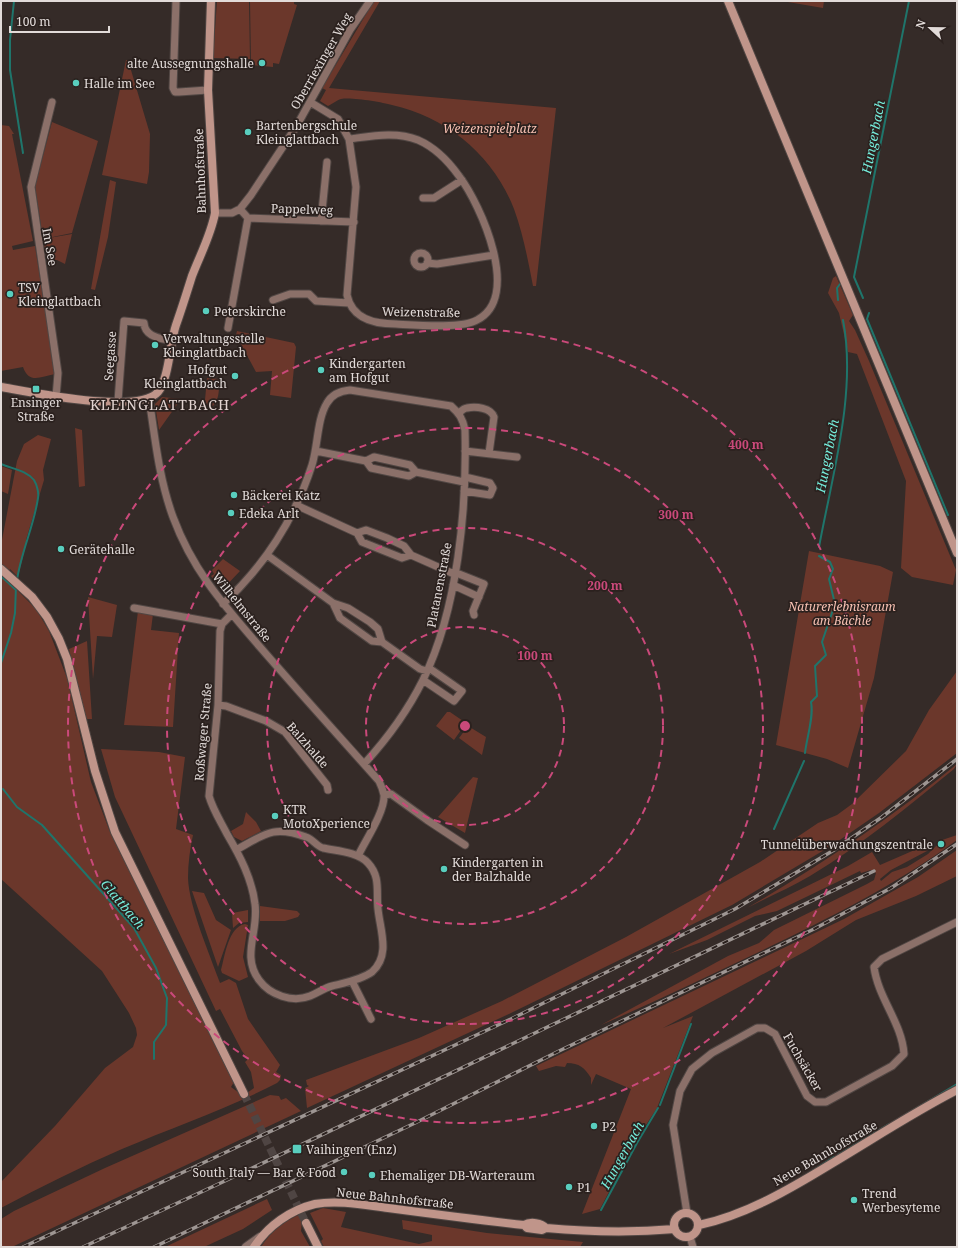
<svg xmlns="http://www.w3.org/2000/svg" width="958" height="1248" font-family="'Noto Serif',serif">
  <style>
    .green { fill: #6b372b }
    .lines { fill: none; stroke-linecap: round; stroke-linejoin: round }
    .stream { stroke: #1f756b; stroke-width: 2 }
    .secondary-tunnel { stroke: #4f4543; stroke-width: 8; stroke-dasharray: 8 4; stroke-linecap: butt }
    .minor-casing { stroke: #514744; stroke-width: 9 }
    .tertiary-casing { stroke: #514744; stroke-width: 10 }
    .secondary-casing { stroke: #514744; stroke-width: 10 }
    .minor { stroke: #8b7069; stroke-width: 7 }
    .tertiary { stroke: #8b7069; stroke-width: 8 }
    .secondary { stroke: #c0958a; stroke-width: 8 }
    .rail-casing { stroke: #9e9693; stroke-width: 3.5 }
    .rail { stroke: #2b211e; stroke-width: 2; stroke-dasharray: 6; stroke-linecap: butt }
    .ring { fill: none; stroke: #ca497a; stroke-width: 2; stroke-dasharray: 7 5 }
    .poi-dot { fill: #59cebe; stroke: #2b211e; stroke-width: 1.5 }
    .labels { text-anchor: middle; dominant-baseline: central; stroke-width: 3.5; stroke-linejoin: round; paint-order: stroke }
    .street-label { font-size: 12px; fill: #e2dbd9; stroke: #2b211e }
    .poi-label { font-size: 12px; fill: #e2dbd9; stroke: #2b211e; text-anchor: start }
    .park-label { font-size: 12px; font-style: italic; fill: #f7c0b2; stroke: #2b211e }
    .water-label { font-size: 13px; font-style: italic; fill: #75ecdb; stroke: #2b211e }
    .quarter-label { font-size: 14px; letter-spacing: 1px; fill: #e2d4d1; stroke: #2b211e }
    .centre { fill: #ca497a; stroke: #2b211e; stroke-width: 2 }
    .ring-label { font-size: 12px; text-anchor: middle; font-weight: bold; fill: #ca497a; stroke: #2b211e; stroke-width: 3.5; stroke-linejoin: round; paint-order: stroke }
  </style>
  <rect width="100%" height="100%" fill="#352b28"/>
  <!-- green -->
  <path class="green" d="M217,1H249L250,59L213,58Z
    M250,1H294V4L297,5L279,64L273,63V67L251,65Z
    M374,1H380L329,88L556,108L536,286H533C528,260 523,234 514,209C493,155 448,118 392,105C381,102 352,97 341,99C337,100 332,104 328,106L320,101L326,90L322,88Z
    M782,1H824L823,8Z
    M126,60H128L150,134L149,172L147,184L102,175Z
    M52,122L98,141L72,233L43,239L35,186Z
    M1,125L9,126L14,134H12L33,241L12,246L13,250L35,246L55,374C40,377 29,384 23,367L1,371Z
    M110,180L116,182L108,237L95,290L91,289Z
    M72,234L65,264L57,260H47L43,239Z
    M836,276L853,315L849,321L855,330L869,361L956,570L953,585L912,577L901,568L906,481L857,354L848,352L839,313L828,293L833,278Z
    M237,331L294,343L296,347L291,398L270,395L272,371L256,372L236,335Z
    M207,378L219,379C219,387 220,399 213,406L207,405L205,400Z
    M162,397L181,399L159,430L155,404Z
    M75,428L82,430L85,486L79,487Z
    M38,435L51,439L43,470L44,480L26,540H27L18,577L10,569L5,578L36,609L49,631L67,678L91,782L110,832L234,1082L231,1087L242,1095L247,1093L254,1088L251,1072L245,1062L248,1059L242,1051L220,1009L216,1011L115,797L101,749L159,752L185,757L176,829L193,835C190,849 188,863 188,878C189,907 210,955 220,983L229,979L236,983L248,1019L280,1065L276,1072L281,1075L280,1080L277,1083C227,1109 173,1127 122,1149C81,1167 40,1187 1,1208V1182L55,1126L105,1068L133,1047L137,1035L136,1028L129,1013L102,971L1,879V545L17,461L24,444Z
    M1,466L12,470L8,494L1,491Z
    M809,551L880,566L893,572L874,678L848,768L827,759L776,745Z
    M223,559L240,571L222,590L211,576L214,574L212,570Z
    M88,597L117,605L112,637L97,636L93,679Z
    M138,611L153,614L151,630L179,633L173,727L124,725Z
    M87,641L92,719H85L69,649Z
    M957,671V753L879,813L831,846L732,905L511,1013L307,1108L305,1088L309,1086L307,1085L306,1080L419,1038L502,1001L626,937L760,862L818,823L837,815L852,804L906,751L929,710Z
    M447,712H450L466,723L454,740L436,726Z
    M468,726L486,737L482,755L459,738Z
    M957,764L954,769C907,807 862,845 810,876C790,888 768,897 747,908C821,865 891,818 957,764Z
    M473,777L478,778L465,833L438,817Z
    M246,812L256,822L261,831L242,841L234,837L231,831L243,824Z
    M957,835V840C896,885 829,918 761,951C708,976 655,1002 601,1025L728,956L759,943L774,930L867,884L874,880L876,873L871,870L861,873L860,871L777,911L755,916L707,940L669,954L848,866L872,852L880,865L933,842L927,851L891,870L880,879L881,881L892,872L907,867L928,854L942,840Z
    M957,850V876L916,896L856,920L806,951L663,1028L693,1016L657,1108L635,1142L600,1209L582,1214L631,1089L596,1074L591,1085V1078C585,1068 579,1063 567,1063L565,1067L556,1066L539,1071L536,1066L844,919L918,877Z
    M192,891L204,893L216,920L231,930L218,967Z
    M260,906L297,911L300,914L298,917L285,921H260Z
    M248,910V922L239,923L233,928L232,913Z
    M245,924L248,925L243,957L248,977L239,981L222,973L221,970C225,956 228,927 245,924Z
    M270,1095L279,1096L281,1100L286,1098L301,1111L14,1246L1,1247V1219L14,1211L105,1168Z
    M267,1199L272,1210L243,1229L204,1247H165Z
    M323,1208L346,1212L341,1227L419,1244L432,1241V1235L403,1229L402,1220L487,1233L583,1242L580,1247H324L321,1241L323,1239L310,1213Z
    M303,1213L301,1231L310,1247H261C272,1230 284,1221 303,1213Z"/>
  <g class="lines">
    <!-- stream -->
    <path class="stream" d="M14,1L10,40V70L23,153
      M863,298L854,277L909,1
      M838,300L837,288L840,284
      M869,313L867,319L948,515
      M1,464C12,469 26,470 34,480C37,485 39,493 38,498C34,526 21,552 17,580
      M819,547C832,476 857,392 843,320
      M1,576L16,590
      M1,663L11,633L15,613L16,586
      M805,753C807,736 814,717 811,702L817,696L815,666L826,655L822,642L835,604L829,579L833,569L830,562L819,556
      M3,789L17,807L42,825L134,928L156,968L167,998L166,1025L154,1042V1059
      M774,829L804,761
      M660,1105L691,1024
      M900,1118L957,1084
      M838,1155L889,1124
      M809,1173L834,1157
      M601,1210L637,1143L658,1108"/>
    <!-- secondary-tunnel -->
    <path class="secondary-tunnel" d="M244,1094L306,1223"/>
    <defs>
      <path id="minor" d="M176,1L173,88L175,92H179L208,90
        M52,102L31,187L58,373L56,397
        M310,102L338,119L349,139C372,136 396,131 418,140C434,147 449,162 459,176C481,205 522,297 477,320C462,329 415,325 396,324C374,324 352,319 347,295L356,187L349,139
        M423,198H434L462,180
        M215,213H232L240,209L251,195L296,127L350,30L370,1
        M248,218L354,222
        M321,221L327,162
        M414 260a7 7 0 1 1 14 0a7 7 0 1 1-14 0Z
        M427,263L437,264L494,255
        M273,300L290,294H309L316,301L349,303
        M228,328L248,218L240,209
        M149,398C155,438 159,479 173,517C193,571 223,604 260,647C299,692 339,736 379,781C381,785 383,790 384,795C385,812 365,841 358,856
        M118,401L124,321L144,323C145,337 160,338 171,341
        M459,413C461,411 465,408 467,408C476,406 491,408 494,417L489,453
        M316,451L366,461L371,468L409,476L416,472
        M465,451L517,457
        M366,461L374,457L410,465L416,472L464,482
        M464,491L490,495L493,488L490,483L465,477
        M296,505L357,533L362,542L402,558L411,555
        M357,533L366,530L387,538L404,546L411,555L454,574
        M267,555L333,603L340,618L372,641L382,642
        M454,572L484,584L473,611L474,615
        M453,585L479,597
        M333,603L348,608L370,622L378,629L382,642L420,669L427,671
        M223,604C264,566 295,518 312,465C318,446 317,419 327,403C332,394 340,391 350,390L451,406C459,413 463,419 465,430C467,508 458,609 423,680C408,710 387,739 364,764
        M134,608L222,624
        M232,614L222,624L220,631L218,705L209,796C213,810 221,822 227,834C240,856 252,879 255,904C259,931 241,956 259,980C270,995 292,1003 310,996C318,993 324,988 332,986C344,983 361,980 372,972C391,955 380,930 378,909C376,892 381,877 368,863C358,852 337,851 323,848C316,846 313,839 306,837C273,825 265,834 236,850
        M423,680L454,701L462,691L429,668
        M218,705L226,706L266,721L285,732L327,785L328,790
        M384,795L391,794L427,820L465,845
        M352,981L371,1019
        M687,1213L673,1125L680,1091L692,1069L712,1053L757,1028H765L775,1034L807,1096L815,1102H826L892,1066L904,1054C902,1023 878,998 874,967L882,959L957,922
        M690,1237L693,1247"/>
      <path id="tertiary" d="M246,1247L260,1237"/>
      <path id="secondary" d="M728,1L957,553
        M1,387C30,392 138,415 158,392C169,379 170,342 176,325C182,308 187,292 192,276C200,255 211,235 215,213L208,90L211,1
        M1,569L32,597L47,617L59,639L67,659L95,771L115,832L244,1094
        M674 1225a12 12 0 1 1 24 0a12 12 0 1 1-24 0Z
        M306,1223L318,1247
        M524,1225L527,1228L542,1230L546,1228C590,1232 631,1233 675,1229
        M699,1225C746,1215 790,1189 831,1164C873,1139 914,1112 957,1090
        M254,1247C268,1226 290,1210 315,1204C339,1200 364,1205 388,1208C433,1214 479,1220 524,1225C531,1221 541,1223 546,1228"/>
    </defs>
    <!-- minor casing -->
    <use href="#minor" class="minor-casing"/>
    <!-- tertiary casing -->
    <use href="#tertiary" class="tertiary-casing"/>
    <!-- secondary casing -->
    <use href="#secondary" class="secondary-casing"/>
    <!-- minor -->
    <use href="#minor" class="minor"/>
    <!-- tertiary -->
    <use href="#tertiary" class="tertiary"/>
    <!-- secondary -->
    <use href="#secondary" class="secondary"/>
    <defs>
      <path id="rail" d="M23,1247L513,1018L735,909L834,850L882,817L957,759
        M83,1247L242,1173L874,871
        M154,1247L415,1123L559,1051L814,929L891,888L957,844"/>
    </defs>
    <!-- rail casing -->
    <use href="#rail" class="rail-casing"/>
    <!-- rail -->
    <use href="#rail" class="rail"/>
  </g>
  <!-- distance rings -->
  <g class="ring">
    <circle cx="465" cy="726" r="99"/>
    <circle cx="465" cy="726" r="198"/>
    <circle cx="465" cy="726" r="298"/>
    <circle cx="465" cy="726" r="397"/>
  </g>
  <!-- markers -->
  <g class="poi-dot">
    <circle cx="262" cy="63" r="4"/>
    <circle cx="76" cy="83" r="4"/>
    <circle cx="248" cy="132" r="4"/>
    <circle cx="10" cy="294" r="4"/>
    <circle cx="206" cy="311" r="4"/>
    <circle cx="155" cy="345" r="4"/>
    <circle cx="321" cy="370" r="4"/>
    <circle cx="235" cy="376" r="4"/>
    <rect x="32" y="385" width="8" height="8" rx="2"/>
    <circle cx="234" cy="495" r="4"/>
    <circle cx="231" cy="513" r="4"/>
    <circle cx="61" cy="549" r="4"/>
    <circle cx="275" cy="816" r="4"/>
    <circle cx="941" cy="844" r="4"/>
    <circle cx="444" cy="869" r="4"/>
    <circle cx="594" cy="1126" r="4"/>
    <rect x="292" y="1144" width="10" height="10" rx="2"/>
    <circle cx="344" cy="1172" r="4"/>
    <circle cx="372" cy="1175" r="4"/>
    <circle cx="569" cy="1187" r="4"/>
    <circle cx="854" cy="1200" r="4"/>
  </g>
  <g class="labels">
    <!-- street labels -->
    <g class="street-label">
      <text transform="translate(321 61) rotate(-60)">Oberriexinger Weg</text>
      <text transform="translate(200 171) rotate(-92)">Bahnhofstraße</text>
      <text transform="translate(302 209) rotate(2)">Pappelweg</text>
      <text transform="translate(50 247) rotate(80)">Im See</text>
      <text transform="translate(421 312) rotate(1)">Weizenstraße</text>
      <text transform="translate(110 356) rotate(-86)">Seegasse</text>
      <text transform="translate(439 585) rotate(-79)">Platanenstraße</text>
      <text transform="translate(242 607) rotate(51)">Wilhelmstraße</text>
      <text transform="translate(203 732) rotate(-85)">Roßwager Straße</text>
      <text transform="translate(308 745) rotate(49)">Balzhalde</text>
      <text transform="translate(803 1062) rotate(60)">Fuchsäcker</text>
      <text transform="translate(825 1153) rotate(-30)">Neue Bahnhofstraße</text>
      <text transform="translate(395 1198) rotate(6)">Neue Bahnhofstraße</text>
    </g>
    <!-- poi labels -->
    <g class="poi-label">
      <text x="254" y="63" text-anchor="end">alte Aussegnungshalle</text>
      <text x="84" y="83">Halle im See</text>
      <text x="256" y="125">Bartenbergschule<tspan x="256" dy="14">Kleinglattbach</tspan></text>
      <text x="18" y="287">TSV<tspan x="18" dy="14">Kleinglattbach</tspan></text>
      <text x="214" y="311">Peterskirche</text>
      <text x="163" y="338">Verwaltungsstelle<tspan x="163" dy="14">Kleinglattbach</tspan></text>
      <text x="329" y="363">Kindergarten<tspan x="329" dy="14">am Hofgut</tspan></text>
      <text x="227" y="369" text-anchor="end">Hofgut<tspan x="227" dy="14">Kleinglattbach</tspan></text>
      <text x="36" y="402" text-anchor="middle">Ensinger<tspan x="36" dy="14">Straße</tspan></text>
      <text x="242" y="495">Bäckerei Katz</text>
      <text x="239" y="513">Edeka Arlt</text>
      <text x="69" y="549">Gerätehalle</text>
      <text x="283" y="809">KTR<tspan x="283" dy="14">MotoXperience</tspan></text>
      <text x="933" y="844" text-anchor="end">Tunnelüberwachungszentrale</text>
      <text x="452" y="862">Kindergarten in<tspan x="452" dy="14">der Balzhalde</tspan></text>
      <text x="602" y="1126">P2</text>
      <text x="306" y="1149">Vaihingen (Enz)</text>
      <text x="336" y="1172" text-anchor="end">South Italy — Bar &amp; Food</text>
      <text x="380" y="1175">Ehemaliger DB-Warteraum</text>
      <text x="577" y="1187">P1</text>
      <text x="862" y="1193">Trend<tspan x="862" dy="14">Werbesyteme</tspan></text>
    </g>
    <!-- park labels -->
    <g class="park-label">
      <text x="490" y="128">Weizenspielplatz</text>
      <text x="842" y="606">Naturerlebnisraum<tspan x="842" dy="14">am Bächle</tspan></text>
    </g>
    <!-- water labels -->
    <g class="water-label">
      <text transform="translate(873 137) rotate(-79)">Hungerbach</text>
      <text transform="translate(827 456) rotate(-79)">Hungerbach</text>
      <text transform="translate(123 904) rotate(50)">Glattbach</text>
      <text transform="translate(622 1155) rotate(-61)">Hungerbach</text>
    </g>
    <!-- quarter labels -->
    <g class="quarter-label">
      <text x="160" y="404">KLEINGLATTBACH</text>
    </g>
  </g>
  <circle cx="465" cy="726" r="6" class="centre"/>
  <g class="ring-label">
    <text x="746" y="449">400 m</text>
    <text x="676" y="519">300 m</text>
    <text x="605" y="590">200 m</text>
    <text x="535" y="660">100 m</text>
  </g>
  <!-- border -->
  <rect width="958" height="1248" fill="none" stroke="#e2dbd9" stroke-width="4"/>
  <!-- north arrow -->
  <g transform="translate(930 28) rotate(292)" stroke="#2b211e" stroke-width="3" paint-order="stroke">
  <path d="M0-3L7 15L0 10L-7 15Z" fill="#e2dbd9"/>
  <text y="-6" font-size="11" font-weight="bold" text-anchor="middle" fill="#e2dbd9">N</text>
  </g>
  <!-- scale -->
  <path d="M10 26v6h99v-6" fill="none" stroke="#e2dbd9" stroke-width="2"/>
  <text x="16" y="26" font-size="12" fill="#e2dbd9" stroke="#2b211e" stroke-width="3" paint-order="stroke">100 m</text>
</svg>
